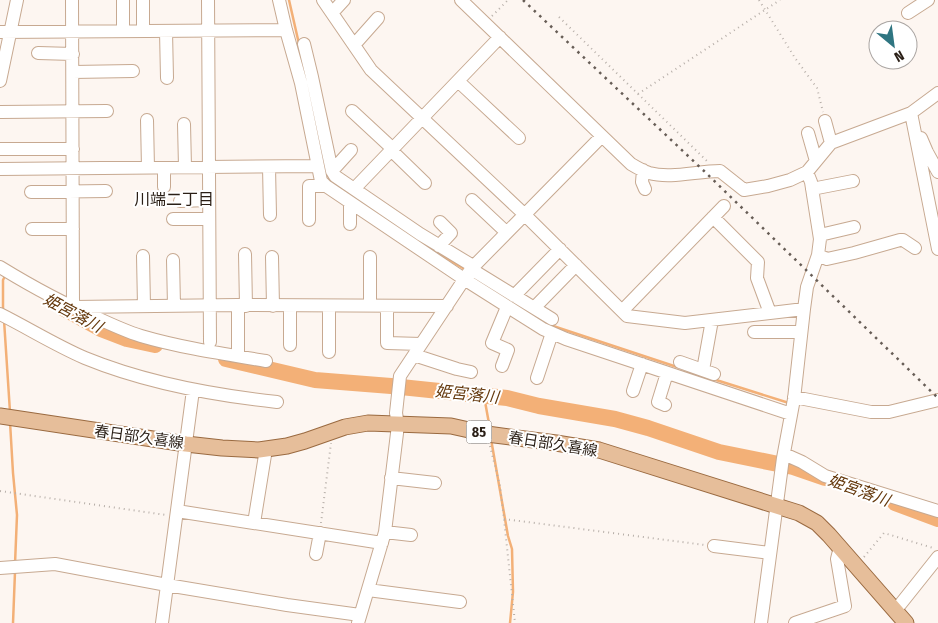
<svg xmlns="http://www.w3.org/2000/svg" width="938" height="623" font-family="'Fira Sans Condensed','Noto Sans JP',sans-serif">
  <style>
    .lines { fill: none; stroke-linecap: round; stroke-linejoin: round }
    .stream { stroke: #f3b077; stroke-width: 2.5 }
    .river { stroke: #f3b077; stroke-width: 16 }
    .minor-casing { stroke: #c7a991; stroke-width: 14 }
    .major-casing { stroke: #9a6a40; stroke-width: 17 }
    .path { stroke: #b7afa9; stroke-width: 2; stroke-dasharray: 1 4; stroke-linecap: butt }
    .minor { stroke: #fff; stroke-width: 12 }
    .major { stroke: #e6be9a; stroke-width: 15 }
    .rail { stroke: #675d56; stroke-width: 2.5; stroke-dasharray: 2.5 5; stroke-linecap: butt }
    .labels { text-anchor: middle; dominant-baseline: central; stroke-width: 4; stroke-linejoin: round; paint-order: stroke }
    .shield { fill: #fff; stroke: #6a625c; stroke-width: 1 }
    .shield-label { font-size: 14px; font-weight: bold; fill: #2a1f16 }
    .street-label { font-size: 15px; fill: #2a1f16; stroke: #fff }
    .neighbourhood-label { font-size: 16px; fill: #2a1f16; stroke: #fff }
    .water-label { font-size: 16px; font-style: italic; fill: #65390d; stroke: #fff }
  </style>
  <rect width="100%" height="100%" fill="#fdf6f1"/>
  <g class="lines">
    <!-- stream -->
    <path class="stream" d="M289,0L299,44
      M415,239L466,270
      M3,310V280L5,276
      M529,312L542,321
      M4,320L10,412
      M547,324L677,367
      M713,379L789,403
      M484,396L490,429
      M10,422L13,473L17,515L15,564
      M491,439L508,536L512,549L513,592L510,623
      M13,623L15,572"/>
    <!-- river -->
    <path class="river" d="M63,308L101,329L127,339L155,345
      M226,359L315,380L391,386L507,398L539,406L615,419L648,428L719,452L793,467L825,478
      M895,503L938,519"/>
    <defs>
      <path id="minor" d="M72,0L73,307L238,305L447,306
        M123,0V31
        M208,0L210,342
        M279,0L286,30L301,83L320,176L321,181L326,186L464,279L543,329L566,339L791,414
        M323,0L371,70L524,214L627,316L685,323L804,309
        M461,0L631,164C636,167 643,171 649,173C671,179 697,171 720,171L744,190L768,186L790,180L807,172L831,143L911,113L938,93
        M332,13L344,0
        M908,13L928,0
        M143,31V0
        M166,31L167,78
        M0,32L286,30
        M304,44L312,77L332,171L335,176L420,234L473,266
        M354,45L378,18
        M38,53L73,54
        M73,72L133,71
        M0,81L17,0
        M458,81L519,138
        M352,111L393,149
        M0,112L107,111
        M911,113L938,249
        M147,120L148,168
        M825,121L831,143
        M184,124L185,167
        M808,133L816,161
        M921,138L927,152L938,172
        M0,149H73
        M391,150L425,183
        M269,167L270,215
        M164,168V187
        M0,169L318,166
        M643,170L642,182L645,189
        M332,171L351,150
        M354,189L500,37
        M812,189L853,181
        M31,192L106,191
        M472,200L506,232
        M180,201L209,200
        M350,202V224
        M713,217L758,262L757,278L770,313
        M173,219H209
        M309,220V186H326
        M32,229H73
        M820,235L854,227
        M439,246L451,233L440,222
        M245,254L246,306
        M818,255L827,259L854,253L900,240H903L915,248
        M143,256L144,306
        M272,257L273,306
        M173,260L174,306
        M0,267C31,286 62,303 95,317C110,324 125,331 141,336C182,348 224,354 266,361
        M471,269L552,319
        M514,296L560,249
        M370,306V257
        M387,306V343L421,344
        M534,308L576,265
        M622,311L724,206
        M0,314C28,328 55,345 85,358C146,383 212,395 277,402
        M754,332H801
        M290,345V306
        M329,352V306
        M414,355L457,369L471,372
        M238,356V305
        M680,362L714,374
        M502,366L508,350L492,343L507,307
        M703,370L712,320
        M537,378L552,333
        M633,391L642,364
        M794,397L871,412H889L938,400
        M665,405L658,402L667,373
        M784,454L802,462L825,476L938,511
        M391,478L435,483
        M177,511L382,543
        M254,523L266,449
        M385,532L411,535
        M714,546L770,553
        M316,554L320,533
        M0,568L55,564L167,585L287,605L360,615
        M368,590L460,602
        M895,611L938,557
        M162,623L193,390
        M358,623L385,532L398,425L396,413L400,376L471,269L602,136
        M761,623L783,458L794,399L804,309L807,287L818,255L820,239L811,182L807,172
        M795,623L845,606L837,559L840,547"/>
      <path id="major" d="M0,416L186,444L222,448L259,450L287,446L305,441L345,427L368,423L451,426L487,434L556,443L599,450L799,513L817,523L829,535L906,623"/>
    </defs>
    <!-- minor casing -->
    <use href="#minor" class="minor-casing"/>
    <!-- major casing -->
    <use href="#major" class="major-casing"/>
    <!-- path -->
    <path class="path" d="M759,0L795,58L817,88L823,112
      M492,16L508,0
      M559,17L708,162
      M638,94L780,0
      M490,446L500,486L504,519L515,623
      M0,491L166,515
      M504,519L705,545
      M321,523L331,443
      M864,557L884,533L933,548"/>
    <!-- minor -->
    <use href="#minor" class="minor"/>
    <!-- major -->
    <use href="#major" class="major"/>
    <!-- rail -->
    <path class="rail" d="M523,0L704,171L938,398"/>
  </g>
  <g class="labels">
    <!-- shield labels -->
    <rect class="shield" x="466.5" y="420.5" width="25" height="23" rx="4"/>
    <g class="shield-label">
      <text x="479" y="432">85</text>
    </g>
    <!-- street labels -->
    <g class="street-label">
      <text transform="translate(139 437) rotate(8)">春日部久喜線</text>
      <text transform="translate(553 444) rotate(9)">春日部久喜線</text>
    </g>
    <!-- neighbourhood labels -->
    <g class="neighbourhood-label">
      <text x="174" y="199">川端二丁目</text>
    </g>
    <!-- water labels -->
    <g class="water-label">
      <text transform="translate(73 313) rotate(28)">姫宮落川</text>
      <text transform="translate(467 394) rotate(6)">姫宮落川</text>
      <text transform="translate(859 490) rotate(20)">姫宮落川</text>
    </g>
  </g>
  <!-- north arrow -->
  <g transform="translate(893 45) rotate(151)"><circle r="24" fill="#ffffff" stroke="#aaa5a2"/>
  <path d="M0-4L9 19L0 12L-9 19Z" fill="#2f7581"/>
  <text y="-8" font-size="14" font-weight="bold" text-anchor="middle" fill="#2a1f16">N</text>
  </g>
</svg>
